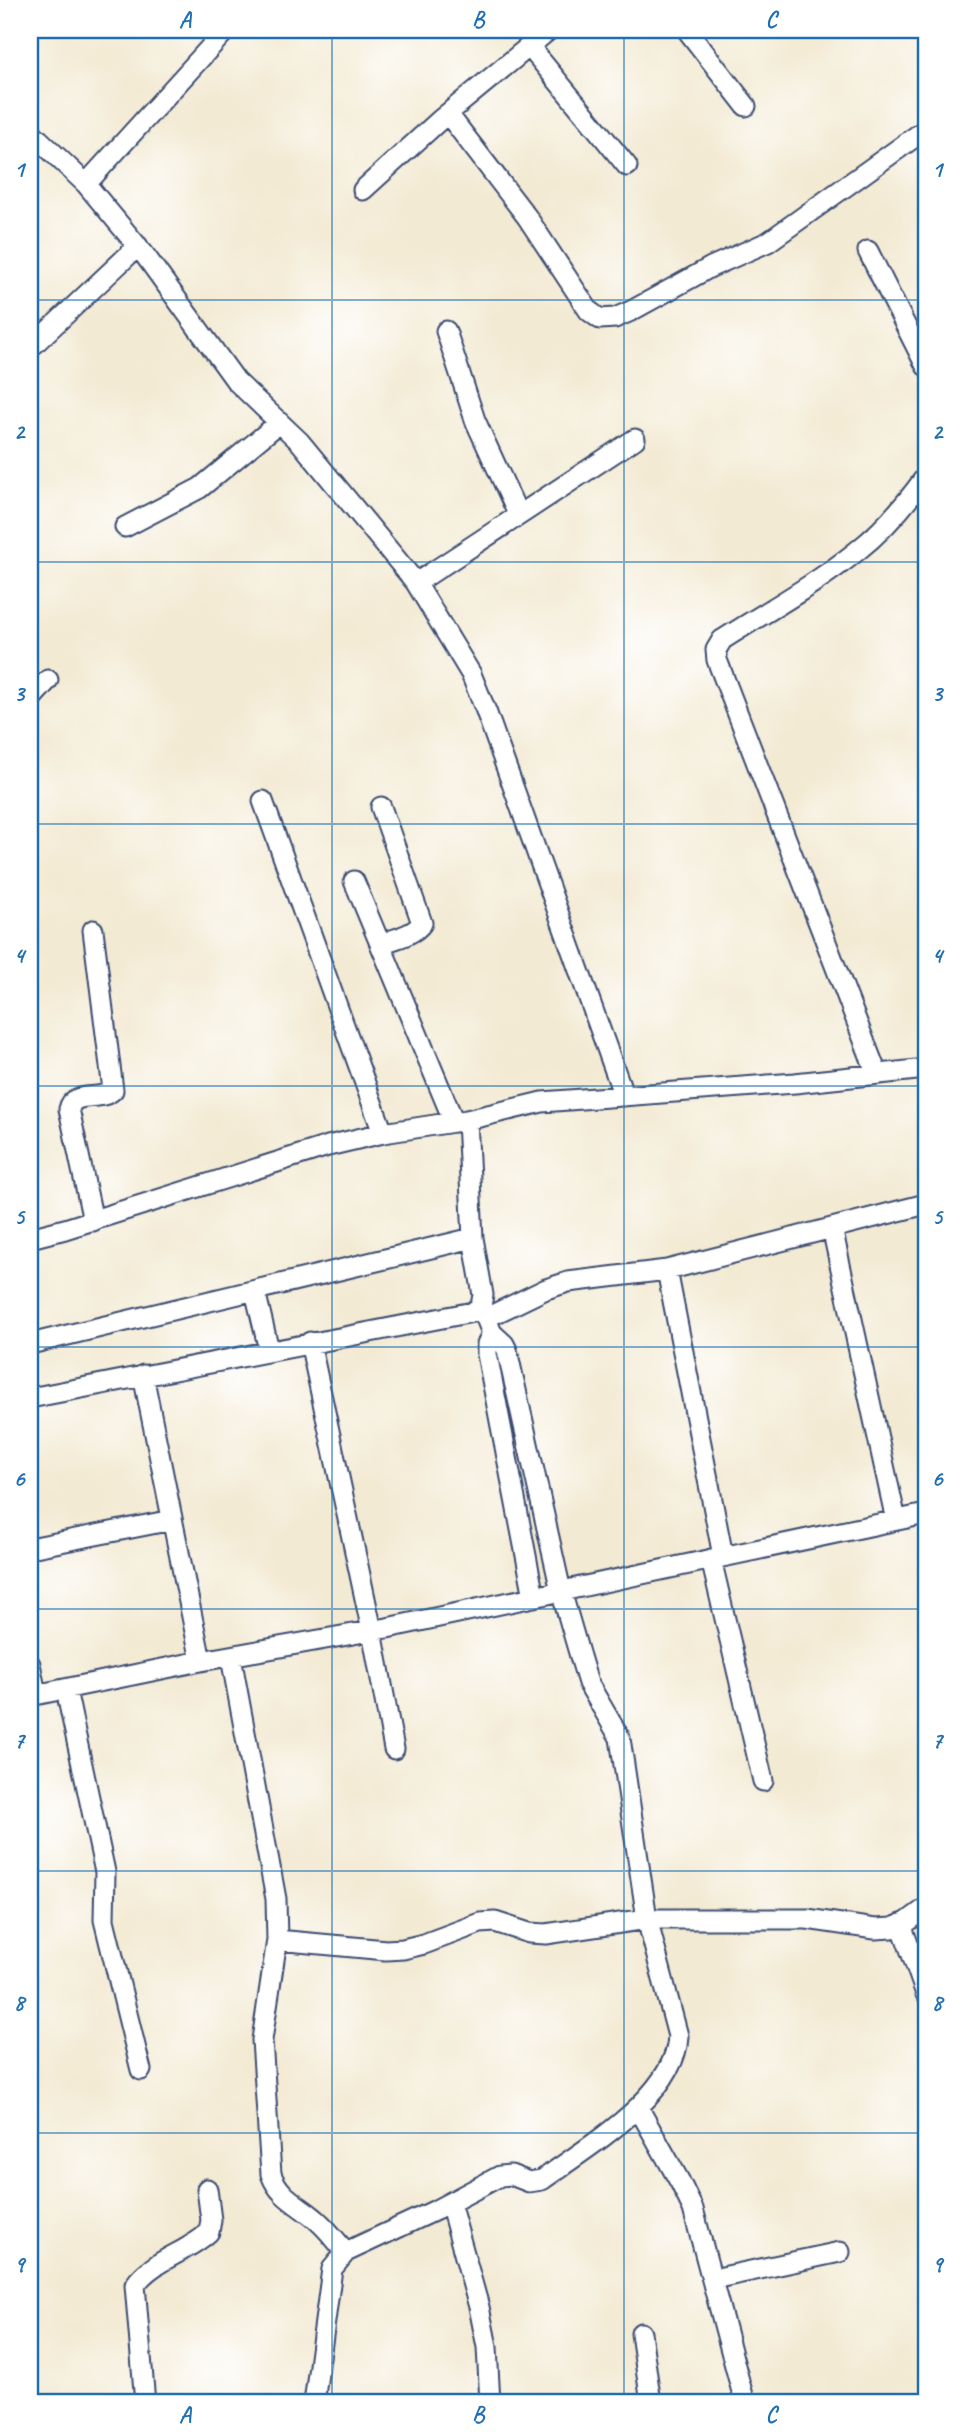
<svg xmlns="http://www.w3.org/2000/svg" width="956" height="2433" font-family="Caveat,sans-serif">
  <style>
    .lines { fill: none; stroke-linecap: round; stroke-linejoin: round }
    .street-casing { stroke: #3b4b70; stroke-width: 23 }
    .street { stroke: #fff; stroke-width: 19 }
    .grid { fill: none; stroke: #1f6fb2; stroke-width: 2; stroke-opacity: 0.55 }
    .neatline { fill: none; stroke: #1f6fb2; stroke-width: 2.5 }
    .grid-label { font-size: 23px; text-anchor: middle; font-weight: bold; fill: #1f6fb2 }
  </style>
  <rect width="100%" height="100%" fill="#fff"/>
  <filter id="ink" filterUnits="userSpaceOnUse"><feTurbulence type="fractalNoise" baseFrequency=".0143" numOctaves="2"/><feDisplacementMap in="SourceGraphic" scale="14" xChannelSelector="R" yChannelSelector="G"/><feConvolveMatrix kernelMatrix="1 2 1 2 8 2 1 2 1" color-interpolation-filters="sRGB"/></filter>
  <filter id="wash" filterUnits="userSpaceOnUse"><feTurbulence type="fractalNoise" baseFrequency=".00686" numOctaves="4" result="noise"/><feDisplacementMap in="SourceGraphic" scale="28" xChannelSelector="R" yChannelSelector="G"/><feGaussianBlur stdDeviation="1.57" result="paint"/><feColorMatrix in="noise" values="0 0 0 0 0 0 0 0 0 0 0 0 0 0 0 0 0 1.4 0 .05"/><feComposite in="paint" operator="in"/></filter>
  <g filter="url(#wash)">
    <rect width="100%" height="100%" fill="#f3ead3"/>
  </g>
  <g filter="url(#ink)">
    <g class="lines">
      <defs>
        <path id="street" d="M687,30L746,106
          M529,46L627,166
          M448,114L527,217L589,311L600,319L615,318L631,311L711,267L768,242L926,129
          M30,131L86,184L144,254L236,381L300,442L416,583L471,674L486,711L624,1096
          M86,184L226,30
          M363,190L441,119L549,30
          M868,251L926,366
          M446,331L475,420L518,514
          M30,348L138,246
          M125,527L200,488L279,423
          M416,583L635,439
          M30,700L48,680
          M263,801L383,1133
          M354,881L454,1122
          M380,944C394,939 414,935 422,923L381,807
          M877,1074L717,660L716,650L722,640C767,611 815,585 857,551C884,530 906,504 926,476
          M93,1221L69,1109C73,1090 101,1102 113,1090L93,930
          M832,1228L896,1520
          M30,1238L65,1229L328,1146L383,1133L467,1120L542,1102L795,1083L926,1069
          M667,1270L723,1556
          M255,1291L269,1350
          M486,1318L546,1289L568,1282L667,1270L926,1204
          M492,1333L487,1344V1354L534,1597
          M310,1342L372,1631L394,1749
          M30,1344L473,1238
          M143,1375L201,1661
          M30,1398L473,1312L481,1306L483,1295L473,1238L467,1120
          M30,1548L172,1520
          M711,1559L763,1781
          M231,1657L276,1899L277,1940L262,2040L271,2174C280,2199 301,2205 319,2222C329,2231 337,2242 346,2252
          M30,1664L36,1694
          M66,1690L105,1872L104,1920L141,2070
          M30,1696L201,1661L387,1628L926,1514
          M901,1924L926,1994
          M277,1940L386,1950L403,1949L424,1944L480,1923L495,1922L529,1933L546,1934L647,1919H807L875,1929L892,1928L907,1922L926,1908
          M639,2109L680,2182L693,2209L745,2403
          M450,2203L479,2307L487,2347L490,2403
          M713,2279L840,2252
          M641,2333L651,2403
          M145,2403L135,2285C152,2260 187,2253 209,2232L211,2220L207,2189
          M314,2403L332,2269L346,2252L436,2210L500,2176L511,2175L529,2182L542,2180C587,2147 676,2096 678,2036L647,1919L620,1738L588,1683L579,1653L561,1591L507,1350L504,1344L492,1333L481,1306"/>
      </defs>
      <!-- street casing -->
      <use href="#street" class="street-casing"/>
      <!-- street -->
      <use href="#street" class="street"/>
    </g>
  </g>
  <!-- grid -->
  <path class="grid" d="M332,30V2403M624,30V2403M30,300H926M30,562H926M30,824H926M30,1086H926M30,1347H926M30,1609H926M30,1871H926M30,2133H926"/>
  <!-- margin -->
  <rect width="956" height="2433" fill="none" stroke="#fff" stroke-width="77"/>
  <rect x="38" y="38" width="880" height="2356" class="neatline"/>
  <g class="grid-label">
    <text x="185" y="27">A</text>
    <text x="478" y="27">B</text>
    <text x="771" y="27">C</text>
    <text x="19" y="177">1</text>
    <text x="937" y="177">1</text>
    <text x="19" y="439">2</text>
    <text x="937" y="439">2</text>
    <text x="19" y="701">3</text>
    <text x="937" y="701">3</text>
    <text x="19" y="963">4</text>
    <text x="937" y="963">4</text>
    <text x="19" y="1224">5</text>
    <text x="937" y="1224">5</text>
    <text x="19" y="1486">6</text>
    <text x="937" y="1486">6</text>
    <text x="19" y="1748">7</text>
    <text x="937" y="1748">7</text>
    <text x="19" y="2010">8</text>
    <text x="937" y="2010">8</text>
    <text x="19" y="2272">9</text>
    <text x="937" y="2272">9</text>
    <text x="185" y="2422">A</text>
    <text x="478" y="2422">B</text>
    <text x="771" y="2422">C</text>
  </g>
</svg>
